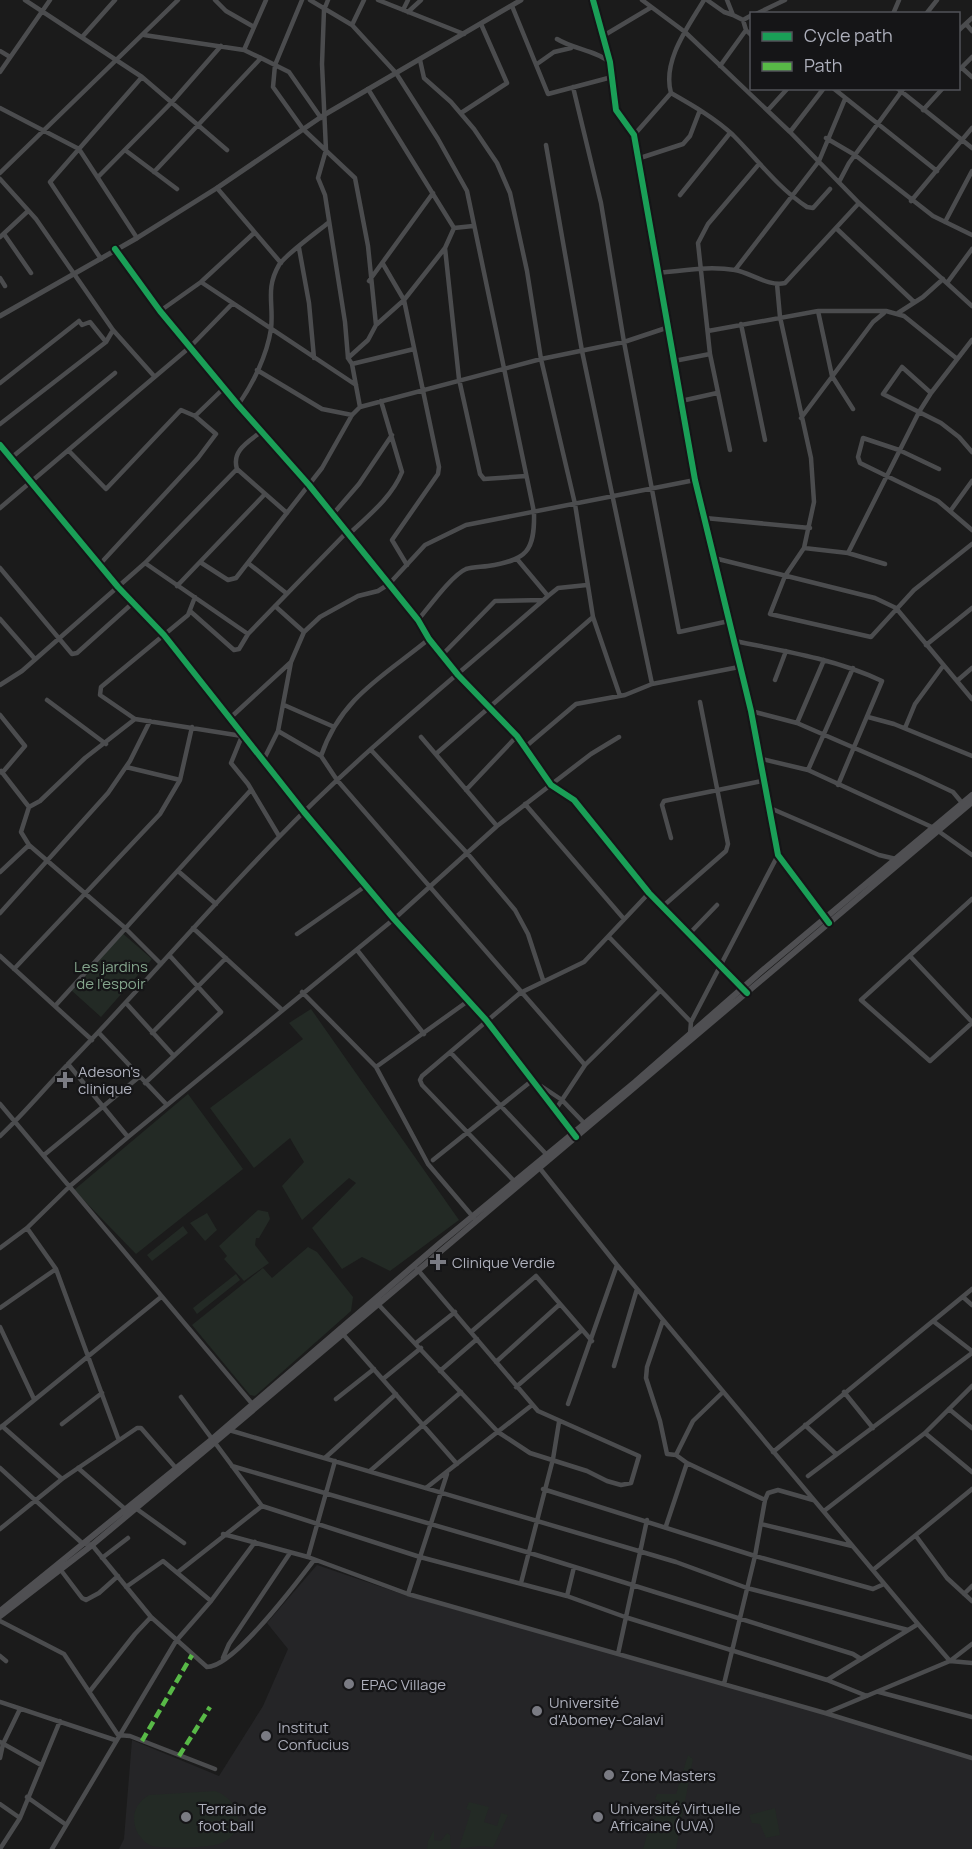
<svg xmlns="http://www.w3.org/2000/svg" width="972" height="1849" font-family="Manrope,sans-serif">
  <style>
    .built { fill: #252527 }
    .green { fill: #232a25 }
    .lines { fill: none; stroke-linecap: round; stroke-linejoin: round }
    .minor { stroke: #4b4c4e; stroke-width: 4.5 }
    .tertiary { stroke: #4b4c4e; stroke-width: 5 }
    .secondary { stroke: #4f4f52; stroke-width: 6 }
    .quiet { stroke: #58b947; stroke-width: 4.5; stroke-dasharray: 9 4.5; stroke-linecap: butt }
    .cycleway-casing { stroke: #151517; stroke-width: 10 }
    .cycleway { stroke: #1a9f57; stroke-width: 6 }
    .poi-dot { fill: #7a7b83; stroke: #151517; stroke-width: 2 }
    .labels { text-anchor: middle; dominant-baseline: central; stroke-width: 4.5; stroke-linejoin: round; paint-order: stroke }
    .park-label { font-size: 15px; fill: #84a58c; stroke: #151517 }
    .poi-label { font-size: 15px; fill: #adafbb; stroke: #151517; text-anchor: start }
  </style>
  <rect width="100%" height="100%" fill="#1b1b1b"/>
  <!-- built -->
  <path class="built" d="M317,1565L411,1597L833,1716L972,1759V1849H119L124,1839L132,1740L219,1776L263,1706L288,1649L267,1623Z"/>
  <!-- green -->
  <path class="green" d="M121,932L152,959L101,1017L71,990Z
    M311,1009L459,1220L390,1271L362,1257L342,1269L312,1228L356,1183L349,1178L302,1220L282,1186L304,1162L290,1138L254,1168L210,1108L303,1039L289,1023Z
    M188,1094L243,1169L136,1254L74,1190Z
    M258,1210L268,1212L270,1219L259,1238H256L255,1245L269,1263L244,1281L224,1259L227,1256L219,1246Z
    M207,1213L217,1230L205,1241L190,1223Z
    M183,1226L188,1233L152,1261L147,1255Z
    M308,1247L317,1252L353,1297L351,1311L255,1396L250,1395L192,1325L263,1268L272,1278Z
    M236,1274L240,1280L197,1314L193,1308Z
    M688,1755L693,1759L676,1849H643L648,1831L660,1810L659,1801L655,1799L657,1794H676Z
    M215,1791C239,1799 249,1830 222,1843C212,1848 164,1849 152,1846C146,1844 142,1839 138,1834C130,1818 134,1804 149,1795Z
    M469,1802L489,1807L484,1822L497,1826L501,1813L508,1815L493,1848C479,1843 472,1849 459,1848L471,1811L466,1809Z
    M775,1808L780,1835L766,1838L760,1824L752,1823L749,1815Z
    M434,1830V1840L441,1841L447,1833L450,1835L451,1849H427L428,1841Z"/>
  <g class="lines">
    <!-- minor -->
    <path class="minor" d="M25,0L142,77L227,150
      M215,0L226,11L254,27
      M302,0L275,65L273,87L303,129L355,178L368,246L376,325
      M310,0L352,25L396,73L438,139L467,191L534,512C535,551 527,560 488,566C481,567 472,567 466,569C452,575 429,607 418,620
      M328,0L324,10L322,64L326,150L318,178L325,195L345,322L348,358L352,364L360,407
      M378,0L464,34
      M593,0L610,62L616,110L634,135L695,480L751,711L778,855L829,923
      M642,0L685,32L790,132L859,203L972,306
      M707,0L724,12L733,15
      M727,0L733,15L743,20L746,30L752,36
      M512,6L548,94L612,77
      M403,10L408,0
      M408,12L421,0
      M756,14L785,0
      M893,14L899,0
      M926,14L937,0
      M743,20L752,15
      M966,24L972,31
      M352,25L364,0
      M958,31L972,18
      M144,35L244,50L261,58L289,72L321,118
      M83,36L115,0
      M603,36L650,8
      M557,39C573,49 597,51 609,62
      M244,50L266,0
      M0,51L10,57
      M420,60L424,78L451,102L474,129L497,163L510,193L527,271L541,359L575,504L593,617L620,696
      M537,64L554,52L571,48
      M720,66L746,30
      M962,68L972,77
      M958,71L972,57
      M0,72L50,0
      M573,87L601,203L624,342L679,632L729,621
      M833,88L937,171
      M897,88L972,148
      M368,89L454,228
      M671,93C692,105 715,118 733,135C757,159 778,188 807,207L813,208L830,189
      M0,108L79,149L137,238
      M768,110L788,88
      M923,110L943,88
      M461,113L507,83L481,24
      M790,132L824,88
      M634,135L671,93C662,61 688,27 704,0
      M826,138L855,155L933,216L972,235
      M546,145L582,351L652,684
      M125,150L177,189
      M637,159L683,144L690,136L700,110
      M154,172L261,58
      M0,173L178,0
      M99,176L172,102L221,46
      M0,179L36,219L113,330L154,376
      M839,182L849,163L904,88
      M217,188L281,263
      M680,195L730,133
      M911,201L972,128
      M945,222L972,171
      M454,228L473,226
      M837,229L914,302
      M4,234L31,273
      M0,237L28,211
      M299,248L309,303L314,358
      M445,248L459,379L480,474L484,479L526,476
      M115,249L160,311L238,405L309,485L418,620L429,639L458,675L517,736L551,785L574,800L649,893L743,988
      M101,259L50,182L142,77
      M383,264L404,300L439,467L438,474L392,540L407,565
      M735,270L819,161L845,99
      M659,273C684,270 710,266 735,270C751,273 769,287 785,283L859,203
      M0,278L5,286
      M369,281L433,193
      M201,282L356,385
      M947,283L972,249
      M777,284L780,317L811,458L814,502L804,548L785,576L770,614L871,637L914,590L972,544
      M160,311L201,282L254,233
      M818,311L832,376L853,409
      M898,313L923,297L943,279
      M741,324L765,440
      M708,331L818,311H886L904,316L956,358
      M348,358L368,340L376,325L404,300L445,248L454,228
      M674,361L710,354
      M352,364L414,349
      M257,370L322,409L352,415
      M0,383L79,321L82,325L90,322L106,342
      M931,393L902,367L883,394L941,423L959,437L972,452
      M681,401L717,393
      M238,405C253,384 267,355 271,329C274,304 265,289 279,265C285,255 317,232 328,223
      M195,416L224,388
      M801,418L873,322L884,313
      M0,424L106,342L113,330
      M262,431C250,441 231,450 237,469L287,513
      M0,445L118,587L164,635L304,812L394,919L486,1020L574,1133
      M730,450L710,354L698,243L708,224L759,164
      M69,451L106,489L181,410L195,416L216,434L198,458L100,564
      M11,458L115,373
      M939,469L899,450L863,438L858,457L860,463L938,501L972,530
      M0,508L190,347L232,304
      M951,510L972,481
      M333,514L359,484L392,435
      M705,518L810,528
      M349,534C368,516 392,497 402,472L381,401
      M804,548L848,553L885,564
      M848,553L919,412L931,393L972,340
      M714,558L875,598L896,608L972,699
      M517,559L548,596
      M200,562L228,580L236,578L322,468L352,415L360,407L541,359L624,342L666,328
      M145,563L248,634
      M248,563L286,593
      M0,568L72,654L77,653L135,601
      M177,586L265,494
      M195,597L188,615L101,687L100,695L135,719L242,736
      M275,606L304,632
      M190,611L234,650L239,649L248,634L347,532
      M0,619L35,659
      M734,641C785,651 835,659 882,681L838,785
      M926,645L972,608
      M443,654L495,601L543,600
      M775,680L786,651
      M958,680L972,668
      M0,685L22,671L145,563L237,469
      M47,700L106,744
      M284,705L332,726
      M751,711L797,723L919,776L953,792L963,804
      M0,715L25,746L2,773
      M868,717L894,724L972,756
      M229,719L291,662
      M797,723L824,660
      M905,728L915,704L943,666
      M278,731L321,756L337,780L585,1065
      M242,736L231,763L248,784L279,836
      M421,737L497,826
      M524,748L576,704L625,695L652,684L739,667
      M371,750L467,853L515,910L528,934L543,980
      M437,753L593,617
      M321,756C341,697 384,676 429,639
      M758,758L808,770L934,828L972,855
      M264,759L278,731L291,662L304,632L320,617L358,596L378,591L389,584L425,545L466,525L695,480
      M126,767L180,780
      M808,770L853,668
      M1,771L29,807
      M466,790L517,736
      M525,804L624,919
      M770,808L879,855L896,859
      M671,838L662,805L664,801L762,781
      M29,845L124,927L161,964
      M178,871L216,904
      M0,872L29,845L21,832L29,807L40,801L85,758L135,719
      M972,899L861,1000L930,1061L972,1023
      M662,907L726,851L728,844L700,702
      M0,913L108,793L130,761L150,721
      M193,928L281,1009
      M297,934L367,885
      M689,934L717,905
      M609,937L691,1022L690,1034
      M357,950L424,1034
      M0,956L92,1040
      M910,956L972,1022
      M14,969L160,814L180,780L192,727
      M302,992L376,1067L428,1164L474,1218
      M126,1003L174,1056
      M55,1006L250,791
      M691,1022L778,855
      M99,1033L167,1105
      M152,1033L226,958
      M451,1053L547,1155
      M68,1064L128,1137
      M376,1067L468,1001
      M145,1083L221,1012L170,956
      M541,1086L562,1100L584,1123
      M0,1104L254,1406
      M556,1109L585,1065L660,991
      M0,1136C24,1114 45,1088 68,1064C140,990 206,911 278,838C362,751 457,676 548,596L558,588L587,585
      M44,1155L139,1077
      M433,1160L534,1079
      M538,1166L617,1265L918,1624L950,1661L972,1663
      M515,1182L422,1085L420,1080L422,1076L520,993L584,962L649,893
      M27,1228L56,1269L118,1438
      M0,1248L27,1228L70,1186L128,1137L394,919L497,826L591,754L619,737
      M963,1297L972,1305
      M377,1303L498,1432L530,1453L587,1471L607,1481L621,1485L631,1483L639,1456L538,1411L417,1269
      M0,1308L56,1269
      M663,1320L647,1367L646,1378L660,1421L667,1454L676,1455L687,1463
      M933,1321L972,1351
      M0,1327L34,1399
      M471,1332L536,1276L592,1341
      M342,1333L457,1464
      M416,1343L455,1312
      M496,1362L560,1304
      M614,1366L637,1289
      M440,1371L477,1339
      M383,1379L421,1348
      M516,1387L582,1330
      M844,1392L873,1428
      M181,1397L262,1506L420,1557L567,1596L625,1617L827,1680L867,1696
      M336,1399L374,1369
      M568,1404L617,1265
      M949,1409L972,1428
      M62,1424L102,1393
      M805,1425L836,1454
      M2,1426L62,1479
      M0,1428L161,1297
      M229,1430L676,1562L747,1588L908,1630
      M925,1433L972,1472
      M773,1452L972,1289
      M676,1455L693,1421L723,1392
      M326,1457L396,1394
      M232,1466L530,1553L853,1654L861,1659
      M0,1468L82,1543L92,1545L151,1617L207,1667C234,1667 297,1582 314,1560
      M78,1468L125,1509
      M370,1471L461,1392
      M808,1476L972,1353
      M426,1488L532,1405
      M543,1489L755,1556L873,1589L884,1584
      M134,1507L184,1543
      M824,1511L925,1433L972,1386
      M761,1524L852,1546
      M666,1526L687,1463L765,1500
      M0,1529L62,1479L137,1428H141L175,1467
      M223,1534L308,1557L408,1594L825,1713L972,1758
      M916,1536L947,1578L972,1601
      M308,1557L335,1461
      M102,1558L128,1538
      M60,1569L82,1598L86,1600L99,1593L118,1576
      M873,1570L972,1489
      M178,1572L262,1506
      M521,1583L553,1459L559,1422
      M126,1587L163,1561L211,1601
      M408,1594L447,1474
      M964,1594L972,1586
      M567,1596L574,1567
      M0,1621L64,1654L118,1735L130,1736L215,1769
      M618,1654L647,1520
      M0,1656L6,1661
      M223,1658L229,1644L290,1553
      M827,1680L918,1624
      M724,1684L755,1556L765,1500L768,1493L778,1490L813,1500
      M90,1691L135,1634L151,1617
      M879,1692L972,1717
      M0,1702L115,1740
      M826,1713L950,1661L972,1644
      M0,1742L41,1765
      M0,1758L3,1744L20,1709
      M27,1797L65,1824
      M0,1804L20,1818
      M0,1849L20,1818L60,1721
      M52,1849L176,1641L211,1601L255,1542"/>
    <!-- tertiary -->
    <path class="tertiary" d="M0,316L137,238L217,188L324,115L521,0"/>
    <!-- secondary -->
    <path class="secondary" d="M0,1611L211,1440L439,1244L635,1082L763,970L972,795
      M0,1616L92,1545L214,1443L972,802"/>
    <!-- quiet -->
    <path class="quiet" d="M142,1741L192,1655
      M179,1756L210,1707"/>
    <defs>
      <path id="cycleway" d="M593,0L610,62L616,110L634,135L695,480L751,711L778,855L829,923
        M115,249L160,311L238,405L309,485L418,620L429,639L458,675L517,736L551,785L574,800L649,893L747,993
        M0,445L118,587L164,635L304,812L394,919L486,1020L576,1137"/>
    </defs>
    <!-- cycleway casing -->
    <use href="#cycleway" class="cycleway-casing"/>
    <!-- cycleway -->
    <use href="#cycleway" class="cycleway"/>
  </g>
  <!-- markers -->
  <g class="poi-dot">
    <path d="M62 1071h6v6h6v6h-6v6h-6v-6h-6v-6h6z"/>
    <path d="M435 1253h6v6h6v6h-6v6h-6v-6h-6v-6h6z"/>
    <circle cx="349" cy="1684" r="6"/>
    <circle cx="537" cy="1711" r="6"/>
    <circle cx="266" cy="1736" r="6"/>
    <circle cx="609" cy="1775" r="6"/>
    <circle cx="186" cy="1817" r="6"/>
    <circle cx="598" cy="1817" r="6"/>
  </g>
  <g class="labels">
    <!-- park labels -->
    <g class="park-label">
      <text x="111" y="966">Les jardins<tspan x="111" dy="17">de l'espoir</tspan></text>
    </g>
    <!-- poi labels -->
    <g class="poi-label">
      <text x="78" y="1071">Adeson's<tspan x="78" dy="17">clinique</tspan></text>
      <text x="452" y="1262">Clinique Verdie</text>
      <text x="361" y="1684">EPAC Village</text>
      <text x="549" y="1702">Université<tspan x="549" dy="17">d'Abomey-Calavi</tspan></text>
      <text x="278" y="1727">Institut<tspan x="278" dy="17">Confucius</tspan></text>
      <text x="621" y="1775">Zone Masters</text>
      <text x="198" y="1808">Terrain de<tspan x="198" dy="17">foot ball</tspan></text>
      <text x="610" y="1808">Université Virtuelle<tspan x="610" dy="17">Africaine (UVA)</tspan></text>
    </g>
  </g>
  <!-- legend -->
  <rect x="750" y="12" width="210" height="78" fill="#151517" stroke="#525359" stroke-width="1.5"/>
  <rect x="762" y="32" width="30" height="9" fill="#1a9f57" stroke="#525359" stroke-width="1.5"/>
  <text x="804" y="42" font-size="18" fill="#adafbb">Cycle path</text>
  <rect x="762" y="62" width="30" height="9" fill="#58b947" stroke="#525359" stroke-width="1.5"/>
  <text x="804" y="72" font-size="18" fill="#adafbb">Path</text>
</svg>
